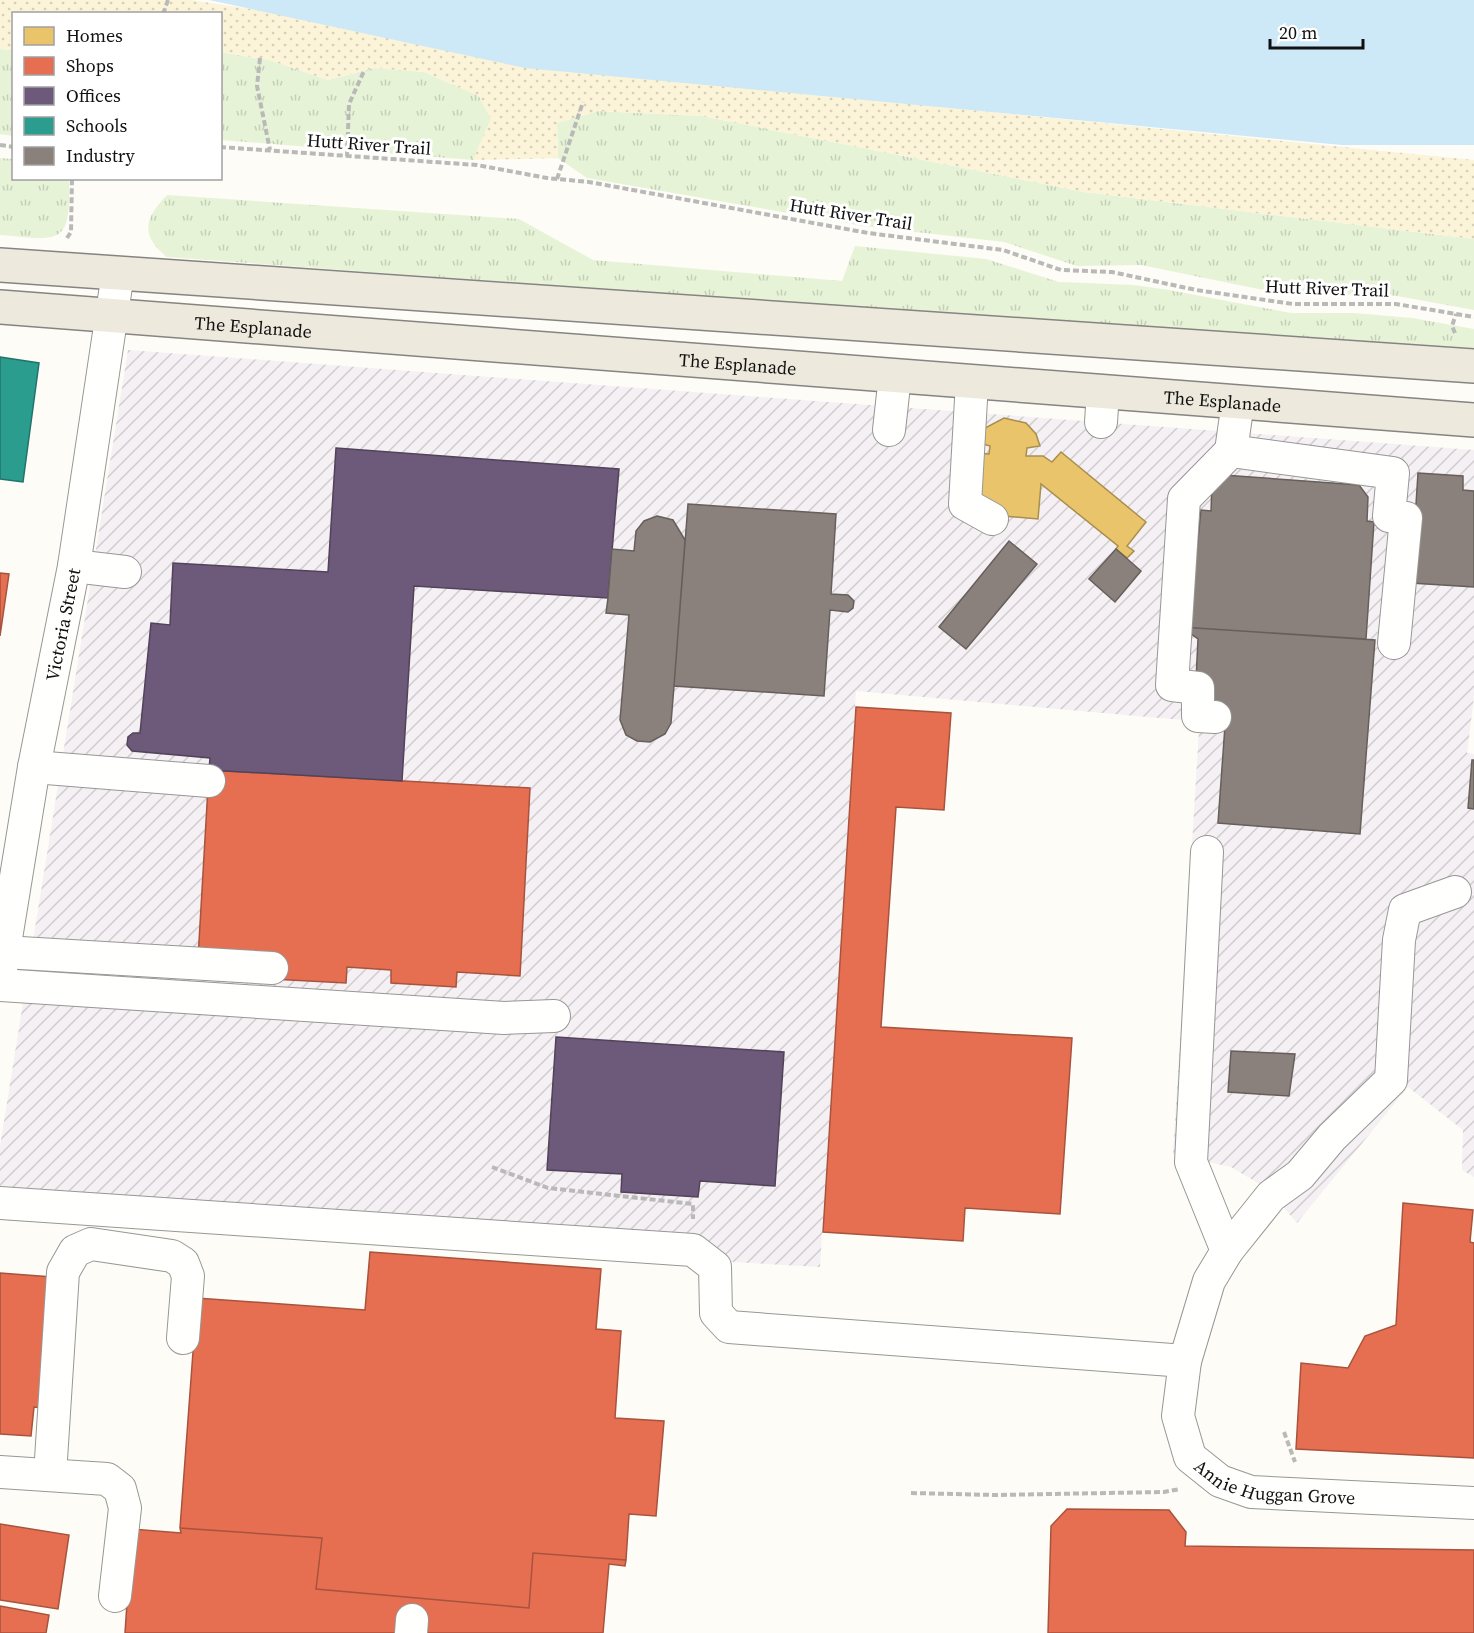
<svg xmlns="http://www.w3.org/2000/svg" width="1474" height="1633" font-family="'Source Serif 4',serif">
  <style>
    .industrial { fill: url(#industrial-furrows) }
    .grass { fill: url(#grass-tufts) }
    .sand { fill: url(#sand-dots) }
    .water { fill: #cde8f7 }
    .homes { fill: #e9c46a; stroke: #a88e4f; stroke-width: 1.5 }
    .shops { fill: #e76f51; stroke: #a7533e; stroke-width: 1.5 }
    .offices { fill: #6d597a; stroke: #51435a; stroke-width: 1.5 }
    .schools { fill: #2a9d8f; stroke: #227369; stroke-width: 1.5 }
    .industry { fill: #8a817c; stroke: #665f5c; stroke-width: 1.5 }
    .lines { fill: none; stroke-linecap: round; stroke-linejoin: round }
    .minor-casing { stroke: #979795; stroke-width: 34 }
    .major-casing { stroke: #858482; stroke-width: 36 }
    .path { stroke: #b9b9b8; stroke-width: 4; stroke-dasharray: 6 3; stroke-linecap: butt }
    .minor { stroke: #fffffe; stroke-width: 32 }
    .major { stroke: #ede9dc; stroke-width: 33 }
    .labels { text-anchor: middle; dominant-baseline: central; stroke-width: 6; stroke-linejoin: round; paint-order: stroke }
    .street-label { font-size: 18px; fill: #111; stroke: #fff }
  </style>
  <defs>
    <pattern id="industrial-furrows" width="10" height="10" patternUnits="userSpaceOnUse" patternTransform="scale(1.5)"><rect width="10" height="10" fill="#f5f0f3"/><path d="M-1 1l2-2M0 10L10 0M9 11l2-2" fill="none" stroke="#d1cdcf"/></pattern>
    <pattern id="grass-tufts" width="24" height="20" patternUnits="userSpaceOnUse" patternTransform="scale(1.5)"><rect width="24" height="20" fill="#e7f3d7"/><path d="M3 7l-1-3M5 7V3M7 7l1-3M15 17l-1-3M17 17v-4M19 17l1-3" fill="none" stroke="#c5cfb8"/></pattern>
    <pattern id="sand-dots" width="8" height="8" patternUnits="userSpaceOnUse" patternTransform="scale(1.5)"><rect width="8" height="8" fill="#fcf4d9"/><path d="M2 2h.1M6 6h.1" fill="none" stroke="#d7d0b9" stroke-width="1.8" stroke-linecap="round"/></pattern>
  </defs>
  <rect width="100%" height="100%" fill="#fdfcf7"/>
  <!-- industrial -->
  <path class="industrial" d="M128,350L1474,450V697L1467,753L1474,754V1177L1462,1170L1463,1130L1408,1087L1297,1223L1268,1189L1231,1167L1173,1154L1199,730L1182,720L856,691L820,1267L0,1220V1146Z"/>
  <!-- grass -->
  <path class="grass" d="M0,49L13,50V136L0,134Z
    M220,52L269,60L328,80L374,68L424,72L479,96L491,119L473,160L221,140Z
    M598,111L702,116L1084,192L1474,239V310L1397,296L1278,293L1141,265L1077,266L1004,242L863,226L587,178L558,158L557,123Z
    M0,158L13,159L14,178L69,179C71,247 60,240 0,235Z
    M167,195L519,219L593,260L842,281L855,246L986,259L1059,282L1134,285L1169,290L1291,313H1354L1412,318L1474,329V353L167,257C140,235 144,219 167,195Z"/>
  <!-- sand -->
  <path class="sand" d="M0,0H190L861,99L1474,160V239L1084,192L702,116L598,111L557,123L558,158L473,160L491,119L479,96L424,72L374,68L328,80L269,60L221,52L220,14H14L13,50L0,49Z"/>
  <!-- water -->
  <path class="water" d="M209,0H1474V145H1342L525,68Z"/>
  <!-- homes -->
  <path class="homes" d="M1004,418L1026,423L1036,434L1040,446L1027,448L1026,456H1043L1052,462L1061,452L1146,522L1127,546L1134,551L1127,558L1116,549L1118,546L1041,484L1038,519L992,515L970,493L972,453L989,454L990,446L977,442L985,428Z"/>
  <!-- shops -->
  <path class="shops" d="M0,573L9,574L0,636Z
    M856,707L951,713L944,810L896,807L881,1027L1072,1038L1060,1214L965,1208L963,1241L823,1232Z
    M209,770L530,788L520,976L457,972L456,987L391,983V970L347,967L346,983L271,979L198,959Z
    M1403,1203L1473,1210L1470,1242L1474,1243V1458L1296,1449L1301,1363L1348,1368L1365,1336L1396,1325Z
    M370,1252L601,1269L596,1329L621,1331L615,1418L664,1421L656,1516L629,1514L626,1560L533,1553L529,1608L316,1589L322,1538L180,1528L197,1298L365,1310Z
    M0,1273L52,1277L42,1408L34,1407L31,1436L0,1434Z
    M1067,1509L1169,1510L1186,1532L1185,1546L1474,1550V1633H1048L1051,1526Z
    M0,1524L69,1535L58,1609L0,1600Z
    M180,1528L322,1538L316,1589L529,1608L533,1553L626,1560L625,1566L609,1564L603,1633H125L132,1529L181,1533Z
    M0,1606L49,1615L46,1633H0Z"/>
  <!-- offices -->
  <path class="offices" d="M336,448L619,469L608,598L414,586L402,781L209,770L210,758L132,751L127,745L128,737L133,733H140L151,623L170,625L173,563L328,572Z
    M556,1037L784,1052L775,1186L700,1181L698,1197L621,1192L622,1174L547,1170Z"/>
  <!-- schools -->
  <path class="schools" d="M0,357L39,363L23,482L0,479Z"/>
  <!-- industry -->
  <path class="industry" d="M1418,473L1463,476V490L1474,491V587L1411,583Z
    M1223,475L1359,485L1368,497L1367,521L1374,522L1366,639L1181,627L1185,569L1195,568L1201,510L1211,511L1212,484Z
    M688,504L836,514L831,594L848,595L854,601L853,608L848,612L830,610L824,696L674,686Z
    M657,516L673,520L685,540L674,686L671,723L665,734L650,742L637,741L626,735L620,720L629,615L606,613L608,598L612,549L634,551L636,531L644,521Z
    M1009,541L1037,564L966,649L939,627Z
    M1116,549L1141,571L1115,602L1089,579Z
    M1181,627L1375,640L1360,834L1218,823L1226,712L1209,709L1196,680L1198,639Z
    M1472,760H1474V809L1468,808Z
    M1231,1051L1295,1054L1289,1096L1228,1092Z"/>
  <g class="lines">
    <defs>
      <g id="minor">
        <path d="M972,382L965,504L992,519"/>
        <path d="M1101,422L1103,392"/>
        <path d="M889,430L895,376"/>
        <path d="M1231,451L1238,402"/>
        <path d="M74,566L125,572"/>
        <path d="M1215,717L1198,716V688L1172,685L1184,499L1231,451L1393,473L1389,516L1406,518L1394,643"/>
        <path d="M34,767L209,781"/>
        <path d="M1207,852L1191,1162L1227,1251"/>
        <path id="s1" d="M1455,892L1405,910L1399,940L1391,1080L1332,1137L1300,1175L1271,1196L1227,1251L1209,1281L1185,1361L1178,1416L1190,1457L1220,1481L1251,1492L1474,1503"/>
        <path d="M4,952L272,968"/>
        <path id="s2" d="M0,975L34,767L74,566L118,273"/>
        <path d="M0,985L504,1018L554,1016"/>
        <path d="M0,1203L693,1250L715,1267L716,1313L729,1327L1185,1361"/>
        <path d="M0,1472L107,1479L120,1489L125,1508L115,1596"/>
        <path d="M50,1475L63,1272L75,1251L91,1244L172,1256L183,1263L188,1276L183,1338"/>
        <path d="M411,1633L412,1620"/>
      </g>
      <g id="major">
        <path d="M0,265L1474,366"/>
        <path id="s3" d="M0,307L1474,420"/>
      </g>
    </defs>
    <!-- minor casing -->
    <use href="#minor" class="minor-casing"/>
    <!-- major casing -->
    <use href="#major" class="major-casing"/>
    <!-- path -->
    <path class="path" d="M163,14L168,0
      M260,58L257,86L270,150
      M0,145L14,147
      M220,147L477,165L547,178L589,182L868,233L1003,250L1061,270L1112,272L1196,290L1293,304H1396L1474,317
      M347,156L349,104L364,71
      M557,179L583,102
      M67,238L71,232L72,178
      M1455,333L1452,326L1456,314
      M492,1167L548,1188L693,1204V1219
      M1284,1432L1295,1462
      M911,1493L995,1495L1164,1492L1180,1489"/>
    <!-- minor -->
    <use href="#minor" class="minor"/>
    <!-- major -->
    <use href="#major" class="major"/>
  </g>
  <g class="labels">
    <!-- street labels -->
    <g class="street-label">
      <text transform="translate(369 144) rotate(4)">Hutt River Trail</text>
      <text transform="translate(851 214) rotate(9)">Hutt River Trail</text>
      <text transform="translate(1327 288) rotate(2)">Hutt River Trail</text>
      <text stroke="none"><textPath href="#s3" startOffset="254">The Esplanade</textPath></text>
      <text stroke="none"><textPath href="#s3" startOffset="740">The Esplanade</textPath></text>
      <text stroke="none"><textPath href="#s3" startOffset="1226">The Esplanade</textPath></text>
      <text stroke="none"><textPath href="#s2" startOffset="356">Victoria Street</textPath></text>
      <text stroke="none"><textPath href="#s1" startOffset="771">Annie Huggan Grove</textPath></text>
    </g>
  </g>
  <!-- legend -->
  <rect x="12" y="12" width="210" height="168" fill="#ffffff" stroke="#a0a0a0" stroke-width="1.5"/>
  <rect x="24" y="27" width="30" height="18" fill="#e9c46a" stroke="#a0a0a0" stroke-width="1.5"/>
  <text x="66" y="42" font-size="18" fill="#111111">Homes</text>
  <rect x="24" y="57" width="30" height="18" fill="#e76f51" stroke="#a0a0a0" stroke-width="1.5"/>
  <text x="66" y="72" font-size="18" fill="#111111">Shops</text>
  <rect x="24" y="87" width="30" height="18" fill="#6d597a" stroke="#a0a0a0" stroke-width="1.5"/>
  <text x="66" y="102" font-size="18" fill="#111111">Offices</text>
  <rect x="24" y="117" width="30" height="18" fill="#2a9d8f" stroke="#a0a0a0" stroke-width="1.5"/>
  <text x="66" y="132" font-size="18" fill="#111111">Schools</text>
  <rect x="24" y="147" width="30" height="18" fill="#8a817c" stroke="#a0a0a0" stroke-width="1.5"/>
  <text x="66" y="162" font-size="18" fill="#111111">Industry</text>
  <!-- scale -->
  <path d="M1270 39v9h93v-9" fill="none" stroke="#111111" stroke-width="3"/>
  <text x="1279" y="39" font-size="18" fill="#111111" stroke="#ffffff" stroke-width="4.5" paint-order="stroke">20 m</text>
</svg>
